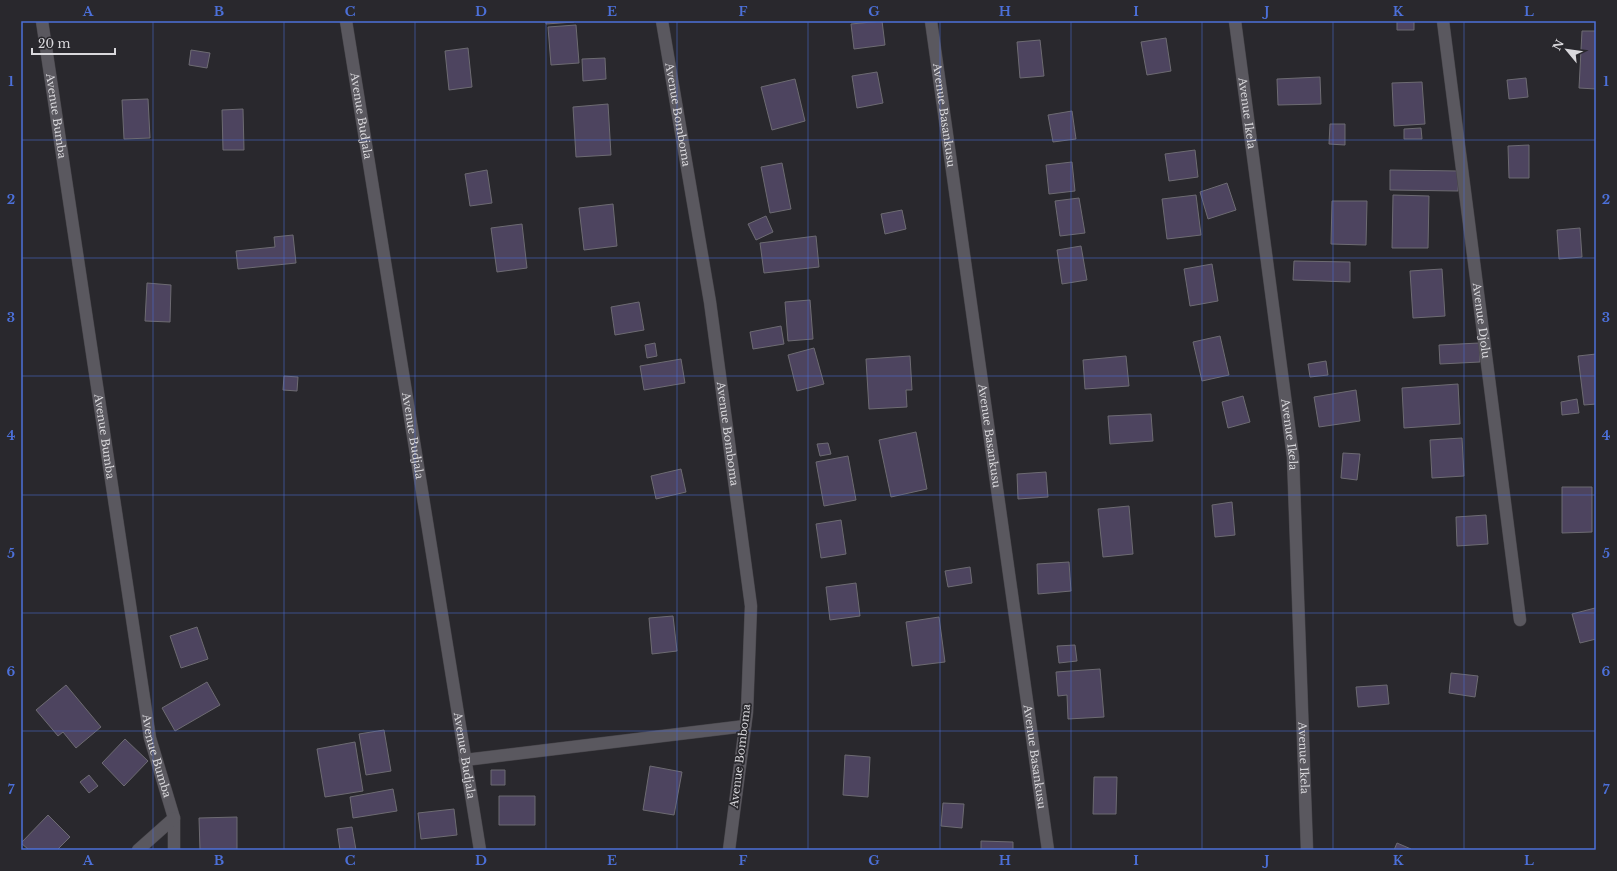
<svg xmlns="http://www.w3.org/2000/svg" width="1617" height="871" font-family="'Libre Baskerville',serif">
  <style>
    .building { fill: #4d445f; stroke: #6d6b72 }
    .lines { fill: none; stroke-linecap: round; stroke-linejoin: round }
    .minor-casing { stroke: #464449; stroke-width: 13 }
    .minor { stroke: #5a585f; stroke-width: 12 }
    .grid { fill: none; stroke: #4c70d9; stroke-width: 1; stroke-opacity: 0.55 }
    .labels { text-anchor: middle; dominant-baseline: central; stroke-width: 3.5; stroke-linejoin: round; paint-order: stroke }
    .street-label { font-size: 11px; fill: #d9d8dc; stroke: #29282d }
    .neatline { fill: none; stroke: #4c70d9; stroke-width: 1.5 }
    .grid-label { font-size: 13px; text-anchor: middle; font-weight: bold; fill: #4c70d9 }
  </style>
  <rect width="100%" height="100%" fill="#29282d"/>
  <!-- building -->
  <path class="building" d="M546,21H574V22L546,24Z
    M882,21L885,45L854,49L851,24Z
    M1397,21H1414V30H1397Z
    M576,25L579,63L551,65L548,27Z
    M1582,31H1596V89L1579,88Z
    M1166,38L1171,71L1147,75L1141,42Z
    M1040,40L1044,76L1020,78L1017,42Z
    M468,48L472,87L449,90L445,51Z
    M191,50L210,53L207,68L189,65Z
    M605,58L606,79L583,81L582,59Z
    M877,72L883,103L857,108L852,76Z
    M1320,77L1321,104L1278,105L1277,79Z
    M1526,78L1528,97L1509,99L1507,80Z
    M795,79L805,121L772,130L761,87Z
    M1422,82L1425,124L1394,126L1392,83Z
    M148,99L150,138L124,139L122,100Z
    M608,104L611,155L576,157L573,107Z
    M243,109L244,150H223L222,110Z
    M1072,111L1076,139L1053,142L1048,115Z
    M1330,124H1345V145L1329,144Z
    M1421,128L1422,139H1404V129Z
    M1529,145V178H1509L1508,146Z
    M1195,150L1198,177L1169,181L1165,154Z
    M1072,162L1075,191L1049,194L1046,165Z
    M782,163L791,209L770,213L761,167Z
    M487,170L492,203L470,206L465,174Z
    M1390,170L1459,171L1458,191L1390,190Z
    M1227,183L1236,210L1208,219L1200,192Z
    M1196,195L1201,235L1167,239L1162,199Z
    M1393,195L1429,196L1428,248H1392Z
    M1079,198L1085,233L1060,236L1055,201Z
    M1332,201H1367L1366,245L1331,244Z
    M613,204L617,246L584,250L579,208Z
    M902,210L906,229L885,234L881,214Z
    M766,216L773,232L756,240L748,224Z
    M522,224L527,268L497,272L491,228Z
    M1580,228L1582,257L1559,259L1557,230Z
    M293,235L296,263L238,269L236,251L275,247L274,237Z
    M816,236L819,267L764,273L760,243Z
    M1081,246L1087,280L1062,284L1057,250Z
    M1294,261L1350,262V282L1293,280Z
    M1212,264L1218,301L1190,306L1184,269Z
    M1442,269L1445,316L1413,318L1410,271Z
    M147,283L171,285L170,322L145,321Z
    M810,300L813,339L788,341L785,302Z
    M639,302L644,330L615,335L611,307Z
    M781,326L784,344L753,349L750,332Z
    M1220,336L1229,375L1202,381L1193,342Z
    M655,343L657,356L647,358L645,345Z
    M1479,343L1480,362L1440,364L1439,345Z
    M814,348L824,384L797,391L788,355Z
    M1596,354V404L1584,405L1578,356Z
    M910,356L912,390H906L907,407L869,409L866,359Z
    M1126,356L1129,386L1085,389L1083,360Z
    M681,359L685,383L644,390L640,366Z
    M1326,361L1328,375L1310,377L1308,364Z
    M284,376L298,377L297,391L283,390Z
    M1458,384L1460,424L1404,428L1402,388Z
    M1356,390L1360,421L1319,427L1314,397Z
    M1243,396L1250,422L1228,428L1222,402Z
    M1577,399L1579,413L1562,415L1561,402Z
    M1151,414L1153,441L1110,444L1108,416Z
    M916,432L927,489L891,497L879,440Z
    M1462,438L1464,476L1432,478L1430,440Z
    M828,443L831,454L820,456L817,444Z
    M1343,453L1360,454L1357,480L1341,478Z
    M848,456L856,500L824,506L816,462Z
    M681,469L686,492L656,499L651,476Z
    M1046,472L1048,497L1018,499L1017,474Z
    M1562,487H1592V532L1562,533Z
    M1232,502L1235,535L1215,537L1212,505Z
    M1129,506L1133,554L1103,557L1098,509Z
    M1486,515L1488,544L1457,546L1456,517Z
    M841,520L846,554L821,558L816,524Z
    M1069,562L1071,591L1038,594L1037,564Z
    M970,567L972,583L948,587L945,571Z
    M856,583L860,616L830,620L826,587Z
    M1595,608L1596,612V639L1580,643L1572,614Z
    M673,616L677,651L652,654L649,618Z
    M939,617L945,662L912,666L906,622Z
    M197,627L208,659L181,668L170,636Z
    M1075,645L1077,661L1059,663L1057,646Z
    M1100,669L1104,717L1068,719L1067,695L1058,696L1056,672Z
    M1451,673L1478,676L1475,697L1449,693Z
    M207,682L220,705L175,731L162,708Z
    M66,685L101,727L76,748L63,732L58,736L36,710Z
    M1387,685L1389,704L1358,707L1356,687Z
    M384,730L391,771L366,775L359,734Z
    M125,739L148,761L124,786L102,763Z
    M355,742L363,791L325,797L317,749Z
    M845,755L870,757L868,797L843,795Z
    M650,766L682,772L674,815L643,810Z
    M491,770H505V785H491Z
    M89,775L98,786L89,793L80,782Z
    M1094,777H1117L1116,814H1093Z
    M393,789L397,811L353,818L350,797Z
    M499,796H535V825H499Z
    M943,803L964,804L962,828L941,826Z
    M454,809L457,835L421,839L418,813Z
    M48,815L70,837L57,850H29L21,843Z
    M237,817V850H200L199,818Z
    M352,827L356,850H340L337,829Z
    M981,841L1013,842V850H981Z
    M1397,843L1411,849L1410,850H1394Z"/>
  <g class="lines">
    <defs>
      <g id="minor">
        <path id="s1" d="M42,21L150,738L174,818V850"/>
        <path id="s2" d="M346,21L480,850"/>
        <path id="s3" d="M662,21L710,302L751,606L747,712L729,850"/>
        <path id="s4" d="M931,21L1048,850"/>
        <path id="s5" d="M1235,21L1293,457L1307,850"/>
        <path id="s6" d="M1443,21L1520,620"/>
        <path d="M465,760L745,726"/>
        <path d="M138,850L174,818"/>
      </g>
    </defs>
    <!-- minor casing -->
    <use href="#minor" class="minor-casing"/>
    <!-- minor -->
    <use href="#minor" class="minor"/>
  </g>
  <!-- grid -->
  <path class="grid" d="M153,21V850M284,21V850M415,21V850M546,21V850M677,21V850M808,21V850M940,21V850M1071,21V850M1202,21V850M1333,21V850M1464,21V850M21,140H1596M21,258H1596M21,376H1596M21,495H1596M21,613H1596M21,731H1596"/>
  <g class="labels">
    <!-- street labels -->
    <g class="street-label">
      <text stroke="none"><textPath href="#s5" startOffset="93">Avenue Ikela</textPath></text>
      <text stroke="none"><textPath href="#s3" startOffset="95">Avenue Bomboma</textPath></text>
      <text stroke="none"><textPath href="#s4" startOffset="95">Avenue Basankusu</textPath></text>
      <text stroke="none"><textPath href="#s1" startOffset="96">Avenue Bumba</textPath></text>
      <text stroke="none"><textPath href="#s2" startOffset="96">Avenue Budjala</textPath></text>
      <text stroke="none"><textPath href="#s6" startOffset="302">Avenue Djolu</textPath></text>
      <text stroke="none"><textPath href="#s3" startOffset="418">Avenue Bomboma</textPath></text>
      <text stroke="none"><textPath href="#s5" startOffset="417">Avenue Ikela</textPath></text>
      <text stroke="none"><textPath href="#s2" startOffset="420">Avenue Budjala</textPath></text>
      <text stroke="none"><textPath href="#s4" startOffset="419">Avenue Basankusu</textPath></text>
      <text stroke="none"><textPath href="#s1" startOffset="420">Avenue Bumba</textPath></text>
      <text stroke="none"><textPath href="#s2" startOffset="744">Avenue Budjala</textPath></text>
      <text stroke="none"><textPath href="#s1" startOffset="744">Avenue Bumba</textPath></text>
      <text transform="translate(740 756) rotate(-83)">Avenue Bomboma</text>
      <text stroke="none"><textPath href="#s4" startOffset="743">Avenue Basankusu</textPath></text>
      <text stroke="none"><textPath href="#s5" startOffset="741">Avenue Ikela</textPath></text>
    </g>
  </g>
  <!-- border -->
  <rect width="1617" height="871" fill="none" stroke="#29282d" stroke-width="44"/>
  <!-- north arrow -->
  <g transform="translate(1567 50) rotate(299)" stroke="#29282d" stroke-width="3" paint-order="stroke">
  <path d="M0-3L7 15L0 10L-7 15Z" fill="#d9d8dc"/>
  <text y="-6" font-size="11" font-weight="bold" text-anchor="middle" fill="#d9d8dc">N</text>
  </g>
  <!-- scale -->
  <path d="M32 48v6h83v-6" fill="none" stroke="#d9d8dc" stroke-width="2"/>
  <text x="38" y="48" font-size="12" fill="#d9d8dc" stroke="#29282d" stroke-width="3" paint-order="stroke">20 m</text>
  <rect x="22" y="22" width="1573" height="827" class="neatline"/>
  <g class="grid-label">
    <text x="88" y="16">A</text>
    <text x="219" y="16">B</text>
    <text x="350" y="16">C</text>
    <text x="481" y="16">D</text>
    <text x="612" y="16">E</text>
    <text x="743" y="16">F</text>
    <text x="874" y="16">G</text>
    <text x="1005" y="16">H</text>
    <text x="1136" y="16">I</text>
    <text x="1267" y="16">J</text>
    <text x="1398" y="16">K</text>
    <text x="1529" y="16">L</text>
    <text x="11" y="86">1</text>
    <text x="1606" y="86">1</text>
    <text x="11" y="204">2</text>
    <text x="1606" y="204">2</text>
    <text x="11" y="322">3</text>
    <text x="1606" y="322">3</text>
    <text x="11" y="440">4</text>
    <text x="1606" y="440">4</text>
    <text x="11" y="558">5</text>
    <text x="1606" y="558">5</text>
    <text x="11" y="676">6</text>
    <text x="1606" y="676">6</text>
    <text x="11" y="794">7</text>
    <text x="1606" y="794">7</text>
    <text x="88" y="865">A</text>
    <text x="219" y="865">B</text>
    <text x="350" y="865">C</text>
    <text x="481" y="865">D</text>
    <text x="612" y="865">E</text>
    <text x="743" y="865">F</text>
    <text x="874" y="865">G</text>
    <text x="1005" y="865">H</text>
    <text x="1136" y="865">I</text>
    <text x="1267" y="865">J</text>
    <text x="1398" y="865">K</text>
    <text x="1529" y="865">L</text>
  </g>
</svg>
